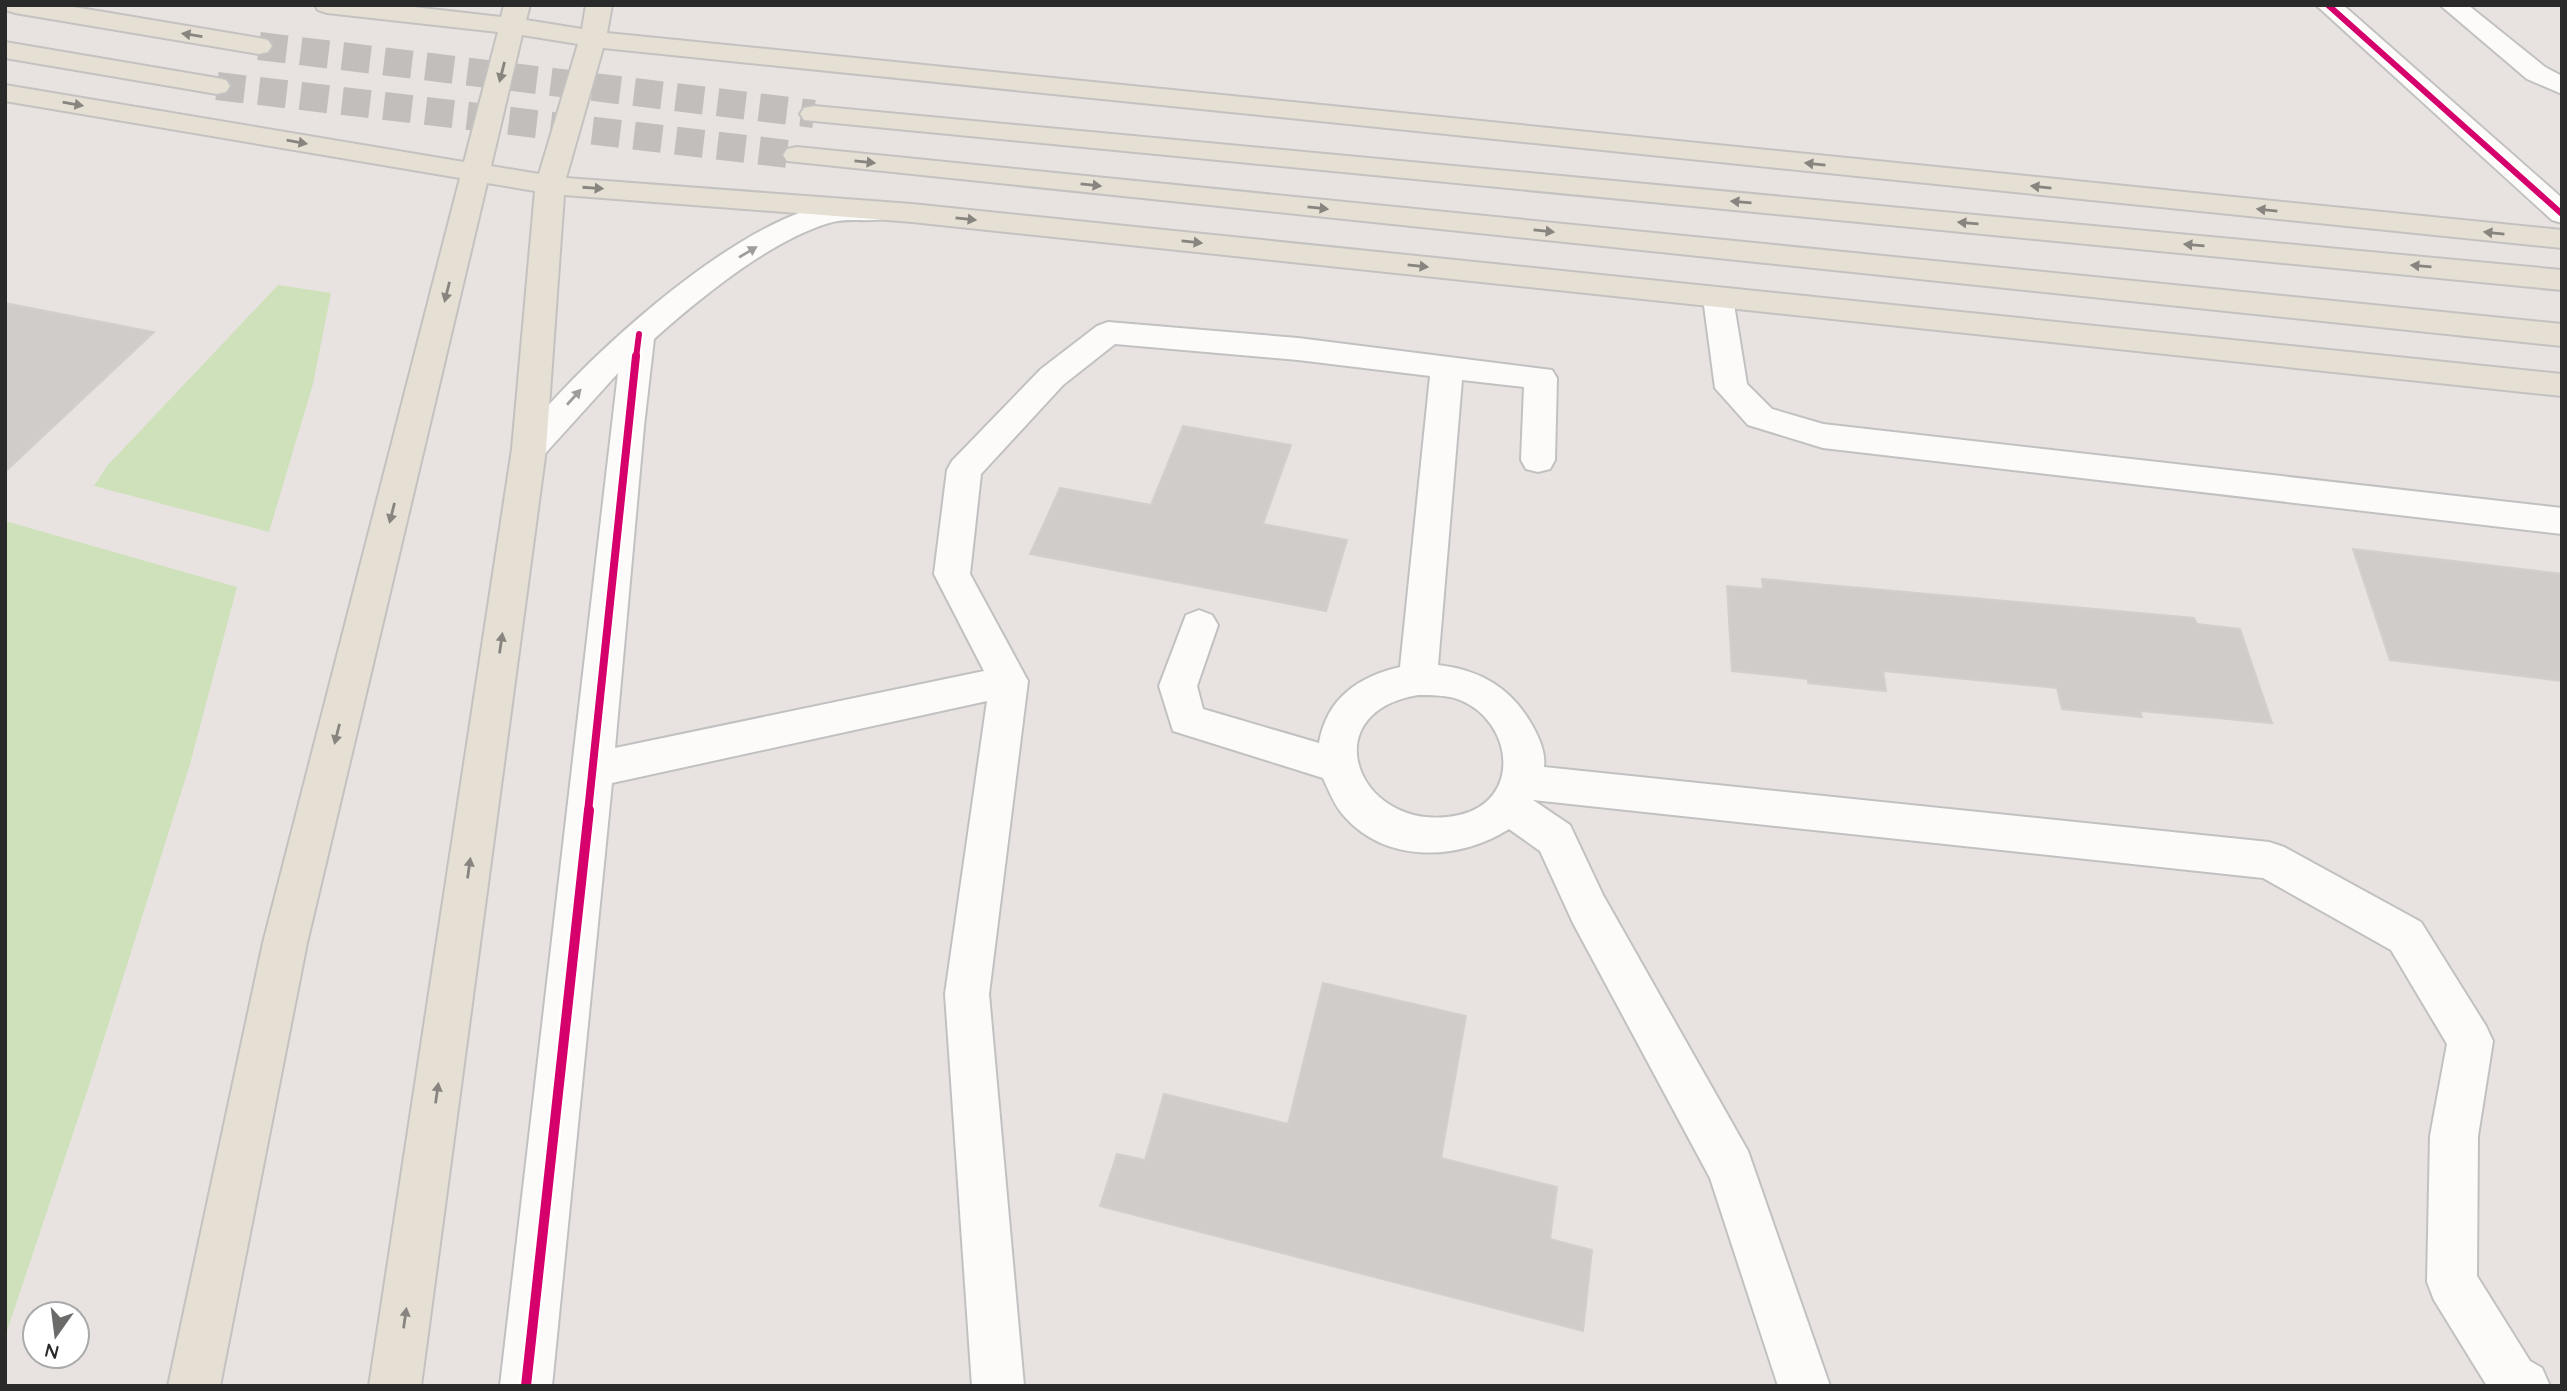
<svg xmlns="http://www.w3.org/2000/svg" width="2567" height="1391" font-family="Quicksand,sans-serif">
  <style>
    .green { fill: #cfe1bb }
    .building { fill: #cfccc9; stroke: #d3cfcc; stroke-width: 2 }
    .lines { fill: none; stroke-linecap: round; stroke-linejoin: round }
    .major-tunnel { stroke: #c2bebc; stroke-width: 28; stroke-dasharray: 28 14; stroke-linecap: butt }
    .minor-casing { stroke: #c2c1c1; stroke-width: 4 }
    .major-casing { stroke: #c4c2c1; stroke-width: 4 }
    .minor { fill: #fcfbfa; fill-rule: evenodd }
    .major { fill: #e5dfd4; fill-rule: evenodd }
    .cycleway-far2-casing { stroke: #fff; stroke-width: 10 }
    .cycleway-far1-casing { stroke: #fff; stroke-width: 12 }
    .cycleway-casing { stroke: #fff; stroke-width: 15 }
    .cycleway-far2 { stroke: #d6006c; stroke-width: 6 }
    .cycleway-far1 { stroke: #d6006c; stroke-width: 8 }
    .cycleway { stroke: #d6006c; stroke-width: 10 }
    .oneway { fill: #88847f }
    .oneway2 { fill: #9e9d9c }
  </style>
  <rect width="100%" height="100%" fill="#e8e3e0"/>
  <!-- green -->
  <path class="green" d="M278,285L331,293L313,384L269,532L94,486L107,466Z
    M5,521L237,587L190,764L90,1083L5,1337Z"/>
  <!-- building -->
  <path class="building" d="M5,303L154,332L5,472Z
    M1183,426L1291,445L1263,524L1347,540L1326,611L1030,554L1060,488L1151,505Z
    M2353,549L2562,574V681L2390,660Z
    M1762,579L2194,618L2197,624L2240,629L2272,723L2140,711L2142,717L2062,709L2057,688L1883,671L1886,691L1808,683V679L1732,671L1727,586L1763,589Z
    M1323,983L1466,1016L1441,1158L1557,1187L1550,1239L1592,1250L1583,1331L1100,1206L1117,1154L1145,1160L1164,1094L1288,1124Z"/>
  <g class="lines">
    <!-- major-tunnel -->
    <path class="major-tunnel" d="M259,46L814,114
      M217,86L797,155"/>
    <defs>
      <path id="minor" d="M2316,5H2343L2562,198V223L2552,220Z
        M2440,5H2468L2545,67L2562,76V94L2527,79Z
        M850,201L888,206L893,212L888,218C869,223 849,217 829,223C771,240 700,298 654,339L644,426L615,748L984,671L934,574L947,470L952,461L1041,369L1097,326L1108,322L1298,338L1552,370L1557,378L1555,460L1550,469L1538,472L1526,469L1521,460L1524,387L1462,380L1438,665C1481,670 1511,688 1532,725C1539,737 1546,753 1544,767L2269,842L2284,847L2421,922L2486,1026L2493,1041L2478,1136L2477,1276L2530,1361L2542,1368L2550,1386H2487L2434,1300L2427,1282L2430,1136L2447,1044L2391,950L2263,878L1533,800L1570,825L1603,895L1748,1151L1830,1386H1778L1710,1178L1573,923L1540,851L1509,829C1459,861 1386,864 1344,816C1334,805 1329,791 1323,778L1173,731L1159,686L1186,615L1199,610L1212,615L1218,625L1197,686L1203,709L1319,743C1327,698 1358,677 1400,667L1430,376L1298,360L1115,344L1063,385L981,474L970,574L1028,681L989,994L1024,1386H972L945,994L987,701L612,783L552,1386H500L618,373L541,458L529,461L517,458L512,449C523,429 542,413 557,396C619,330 756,206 850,201ZM1418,695C1432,695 1447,695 1460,700C1514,722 1522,801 1459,815C1360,837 1309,713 1418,695Z
        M1718,288L1729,291L1733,298L1747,384L1772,409L1823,424L2562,508V534L1823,448L1748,425L1715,388L1703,298L1707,291Z"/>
      <path id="major" d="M5,5H62L259,38L268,40L272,46L268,52L259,54L15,13L6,10Z
        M315,5H396L501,17L504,5H530L526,20L582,29L586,5H612L607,33L2562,230V248L603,48L566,178L912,204L2562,374V396L912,222L564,195L546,449L421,1386H369L512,449L535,191L487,183L307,943L220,1386H168L263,943L460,178L5,101V85L464,162L498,32L327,13L318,10ZM522,35L578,44L539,174L491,166Z
        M5,42L217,78L226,80L230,86L226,92L217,94L5,58Z
        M814,106L2562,270V290L804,120L800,114L804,108Z
        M797,147L2562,324V346L787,161L783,155L787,149Z"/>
    </defs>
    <!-- minor casing -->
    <use href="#minor" class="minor-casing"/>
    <!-- major casing -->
    <use href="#major" class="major-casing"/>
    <!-- minor -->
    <use href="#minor" class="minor"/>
    <!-- major -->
    <use href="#major" class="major"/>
    <defs>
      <path id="cycleway-far2" d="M2328,5L2562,214
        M636,358L639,334"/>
      <path id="cycleway-far1" d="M588,812L636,356"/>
      <path id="cycleway" d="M526,1386L589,810"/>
    </defs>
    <!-- cycleway-far2 casing -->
    <use href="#cycleway-far2" class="cycleway-far2-casing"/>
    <!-- cycleway-far1 casing -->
    <use href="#cycleway-far1" class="cycleway-far1-casing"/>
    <!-- cycleway casing -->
    <use href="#cycleway" class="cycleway-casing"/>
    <!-- cycleway-far2 -->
    <use href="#cycleway-far2" class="cycleway-far2"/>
    <!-- cycleway-far1 -->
    <use href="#cycleway-far1" class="cycleway-far1"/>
    <!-- cycleway -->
    <use href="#cycleway" class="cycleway"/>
  </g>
  <!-- one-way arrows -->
  <defs><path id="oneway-solid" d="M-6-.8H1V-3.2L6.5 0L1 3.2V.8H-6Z" transform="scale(1.75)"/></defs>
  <g class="oneway">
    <use href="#oneway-solid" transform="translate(192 35) rotate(-171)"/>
    <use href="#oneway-solid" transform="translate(502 72) rotate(104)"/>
    <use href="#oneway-solid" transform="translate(73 104) rotate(10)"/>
    <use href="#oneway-solid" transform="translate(297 142) rotate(10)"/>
    <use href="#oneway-solid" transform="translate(865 162) rotate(6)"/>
    <use href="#oneway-solid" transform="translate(1815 164) rotate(-174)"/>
    <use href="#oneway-solid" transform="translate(1091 185) rotate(6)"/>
    <use href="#oneway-solid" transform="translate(2041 187) rotate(-174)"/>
    <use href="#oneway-solid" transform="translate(593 188) rotate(4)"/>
    <use href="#oneway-solid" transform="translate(1741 202) rotate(-175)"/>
    <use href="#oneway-solid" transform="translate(1318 208) rotate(6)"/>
    <use href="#oneway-solid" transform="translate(2267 210) rotate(-174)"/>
    <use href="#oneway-solid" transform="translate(966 219) rotate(6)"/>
    <use href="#oneway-solid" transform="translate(1968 223) rotate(-175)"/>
    <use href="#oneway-solid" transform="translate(1544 231) rotate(6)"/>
    <use href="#oneway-solid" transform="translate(2494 233) rotate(-174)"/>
    <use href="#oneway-solid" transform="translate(1192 242) rotate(6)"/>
    <use href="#oneway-solid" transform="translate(2194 245) rotate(-175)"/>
    <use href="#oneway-solid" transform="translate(1418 266) rotate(6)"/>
    <use href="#oneway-solid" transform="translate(2421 266) rotate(-175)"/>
    <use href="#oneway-solid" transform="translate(447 292) rotate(104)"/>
    <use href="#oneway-solid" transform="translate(392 513) rotate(104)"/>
    <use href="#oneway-solid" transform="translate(501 643) rotate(-82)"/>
    <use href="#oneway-solid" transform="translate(337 734) rotate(104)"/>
    <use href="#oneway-solid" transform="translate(469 868) rotate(-82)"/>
    <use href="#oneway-solid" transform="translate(437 1093) rotate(-82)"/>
    <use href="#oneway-solid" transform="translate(405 1318) rotate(-82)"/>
  </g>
  <g class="oneway2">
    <use href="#oneway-solid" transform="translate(748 252) rotate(-31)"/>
    <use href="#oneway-solid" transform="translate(574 397) rotate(-48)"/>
  </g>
  <!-- border -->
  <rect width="2567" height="1391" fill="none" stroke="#2a2a2a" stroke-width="14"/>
  <!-- north arrow -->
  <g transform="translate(56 1335) rotate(194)"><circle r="33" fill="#ffffff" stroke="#aaaaaa" stroke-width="2"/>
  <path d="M0-5L12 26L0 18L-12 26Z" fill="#6c6b6a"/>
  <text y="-10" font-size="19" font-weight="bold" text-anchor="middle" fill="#2a2a2a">N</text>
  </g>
</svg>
